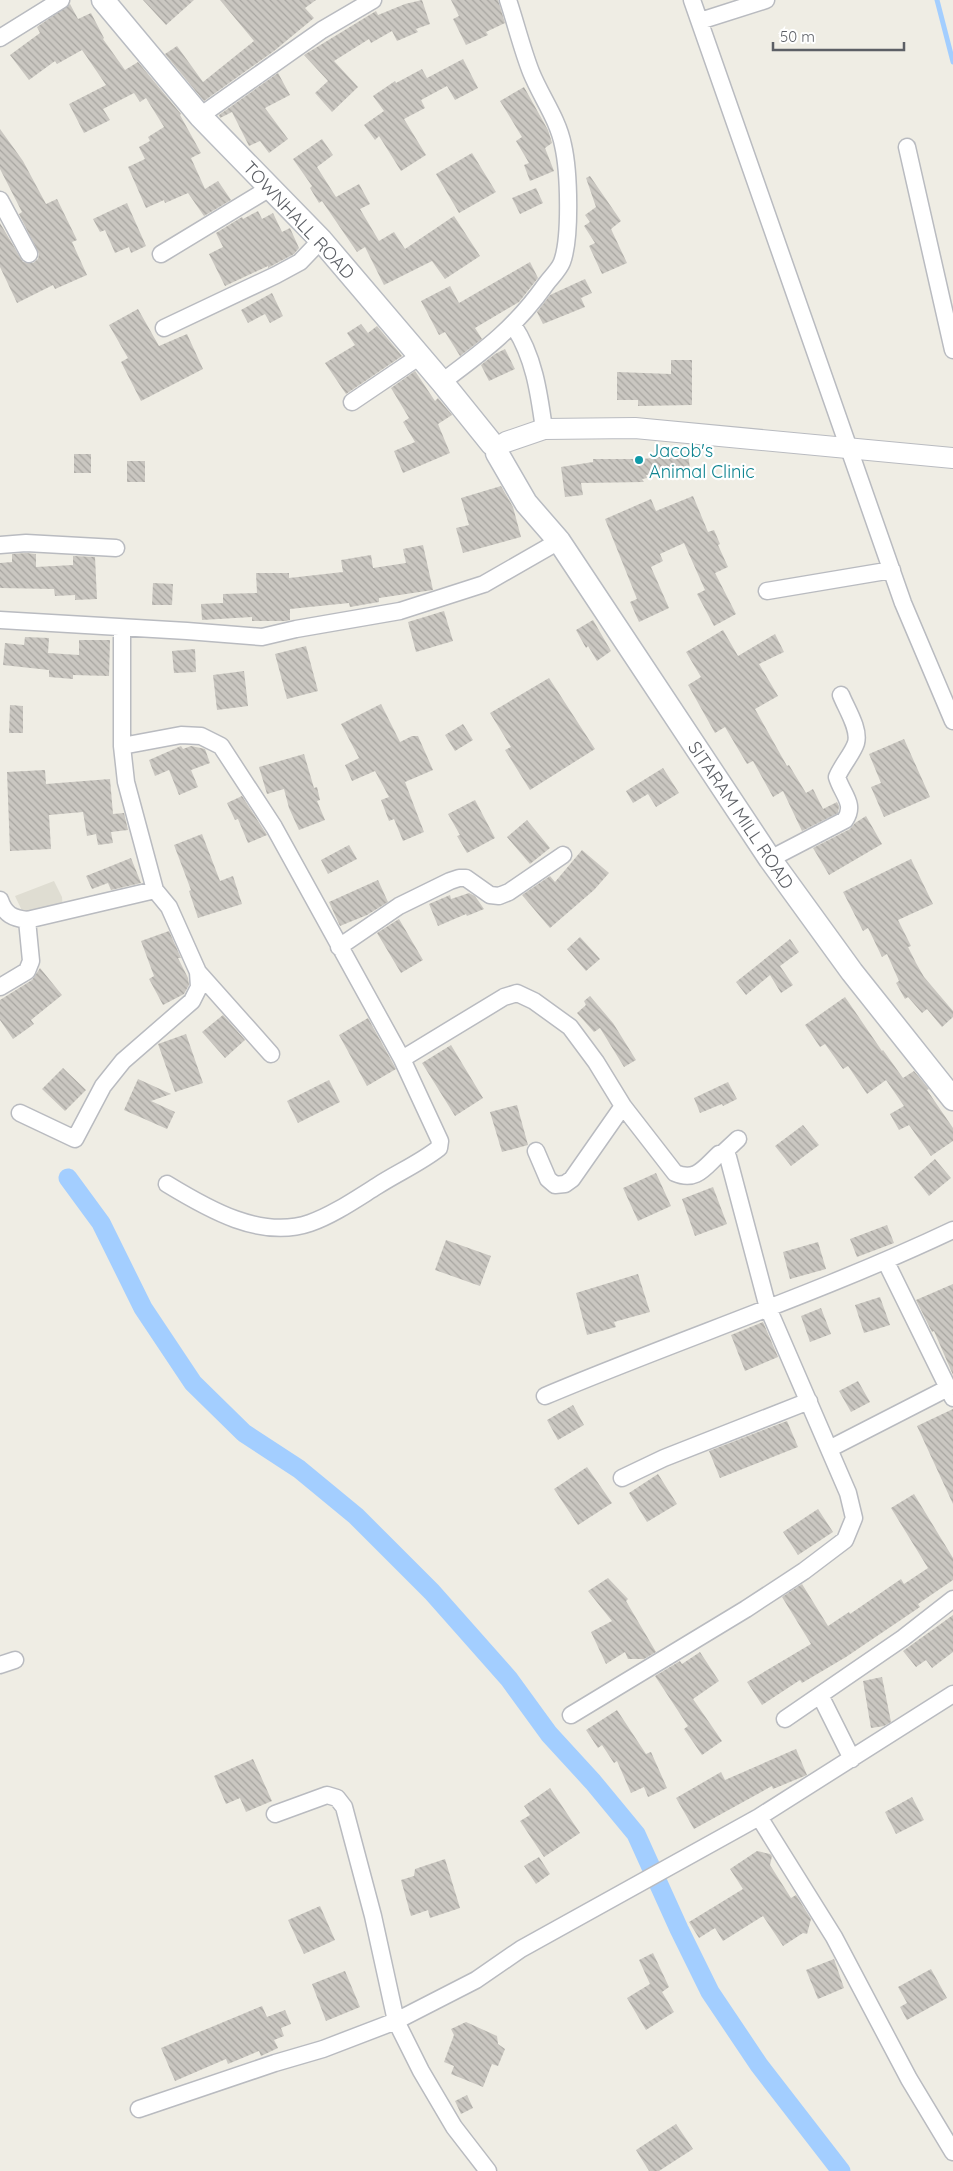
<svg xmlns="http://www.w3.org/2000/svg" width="953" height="2171" font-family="Quicksand,sans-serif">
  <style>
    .education { fill: #dfddd2 }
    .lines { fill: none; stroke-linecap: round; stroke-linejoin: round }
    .stream { stroke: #a3ceff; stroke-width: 5 }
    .canal { stroke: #a3ceff; stroke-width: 19 }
    .building { fill: url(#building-back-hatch) }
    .minor-casing { stroke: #b9bbc0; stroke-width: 19 }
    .tertiary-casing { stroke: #b9bbc0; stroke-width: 22 }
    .secondary-casing { stroke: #b9bcc2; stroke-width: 25 }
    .minor { stroke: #fff; stroke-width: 16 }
    .tertiary { stroke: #fff; stroke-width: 20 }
    .secondary { stroke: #fff; stroke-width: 22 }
    .culture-dot { fill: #0f9aa8; stroke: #fff; stroke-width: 2 }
    .labels { text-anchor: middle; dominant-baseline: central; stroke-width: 4.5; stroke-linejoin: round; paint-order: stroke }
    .street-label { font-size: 18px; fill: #5c5f65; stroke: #fff }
    .culture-label { font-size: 18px; fill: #0d838f; stroke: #fff; text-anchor: start }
  </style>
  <defs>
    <pattern id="building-back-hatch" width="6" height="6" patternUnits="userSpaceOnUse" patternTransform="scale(1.25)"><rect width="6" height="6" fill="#cac7c1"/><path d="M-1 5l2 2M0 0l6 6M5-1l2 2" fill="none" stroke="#a7a5a0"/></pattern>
  </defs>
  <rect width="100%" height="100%" fill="#efede4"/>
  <!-- education -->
  <path class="education" d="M54,881L62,897L63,909L25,917L15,896Z"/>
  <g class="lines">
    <!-- stream -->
    <path class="stream" d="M937,0L953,62"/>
    <!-- canal -->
    <path class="canal" d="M68,1178L101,1223L143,1308L193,1383L244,1433L299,1469L356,1516L432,1592L509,1679L549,1734L593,1782L636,1834L679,1929L710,1992L759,2065L841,2171"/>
  </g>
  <!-- building -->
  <path class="building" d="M143,0H194L166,25Z
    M220,0H316L305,8L314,18L274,51L204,101L165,54L177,46L203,82L254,41Z
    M422,0L430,24L416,29L418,32L397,41L392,31L371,43L369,39L334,61L358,87L332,112L315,93L328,81L304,55L376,11L378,15L405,4Z
    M451,0H498L505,23L486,32L488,35L466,45L453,19L459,16Z
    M70,4L78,19L91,13L104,38L103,39L125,70L138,62L181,114L180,115L201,153L191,158L205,189L218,181L231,200L204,216L188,193L165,203L164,200L146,208L128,167L145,159L139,147L150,141L148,137L164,127L146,98L140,102L134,93L103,109L110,120L84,133L69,104L106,85L82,50L57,64L55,61L29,80L10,55L40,33L37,27Z
    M463,59L478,88L455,100L447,86L421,100L425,108L404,119L426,155L401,171L379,136L375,140L364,125L384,111L373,96L395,81L396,83L422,69L427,78Z
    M278,73L290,95L265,108L288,139L269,153L260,141L249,146L232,112L220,118L219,115Z
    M524,87L548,130L552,143L545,148L554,171L530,181L524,165L529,163L516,141L522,137L500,101Z
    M0,129L23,161L46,204L57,199L77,240L72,242L87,275L55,289L53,285L17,303L0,267V223L23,262L33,263L38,259L39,254L19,214L22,212L0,169Z
    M322,139L333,155L317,167L336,197L359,184L370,204L360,209L379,241L394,232L405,249L454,216L480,256L445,279L432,261L384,285L365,247L357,252L322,201L319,203L310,188L312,186L293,159Z
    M472,153L496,192L459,213L436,174Z
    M590,176L621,221L611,229L627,263L602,274L589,246L595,243L584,226L590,222L585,215L596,207L586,178Z
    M536,188L543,203L520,214L512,198Z
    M127,203L146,246L131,253L129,247L115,253L105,230L100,232L93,219Z
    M258,211L262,219L273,213L282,232L290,228L299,248L294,254L275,264L268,268V266L225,286L209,254L223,247L216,233L242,217L243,219Z
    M530,262L538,278L519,302L475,328L482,339L460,356L445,332L439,335L421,301L450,286L459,303Z
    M585,279L592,293L581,298L585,307L543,324L537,312L550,295Z
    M272,293L283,316L270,323L265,314L248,323L241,310Z
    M138,309L159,346L187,334L203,369L141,401L121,362L128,358L109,325Z
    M361,324L368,333L377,326L402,356L346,394L325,363L355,345L347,333Z
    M505,349L515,369L489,381L481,365L495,354Z
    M671,360H692V405L638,406V400H617V372L671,374Z
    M415,371L435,401L438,398L452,415L438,424L450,453L403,473L394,451L415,442L403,422L409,418L391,388Z
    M688,453L690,469L646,475L647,478L642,479L644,482L581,483L583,495L565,497L561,467L593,462V459H643Z
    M74,454H91V473H74Z
    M127,461H145V482H127Z
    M501,486L513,507L521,537L463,553L456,528L469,525L461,498Z
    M693,496L708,532L714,530L720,544L718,545L728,567L715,573L736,614L714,626L697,594L705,590L684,543L660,554L663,561L651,567L669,608L639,622L630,602L637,599L605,519L651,499L656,511Z
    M423,545L433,590L379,598V602L350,607L349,603L290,609V620L286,621H252V617L202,620L201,604L223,603V594L257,593L256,573H289V578L343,572L341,560L371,555L373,568L406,563L403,549Z
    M26,553L36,554V567L73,565V556L95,557L97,599L75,600V595L55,596L54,589L0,588V563L12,562V554Z
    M153,583L173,584L172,605H152Z
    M444,611L453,641L416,652L408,622Z
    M593,620L611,651L597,661L588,646L586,648L576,630Z
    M723,630L738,656L775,634L784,652L759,664L778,696L755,709L787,766L789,765L806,793L813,789L823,809L837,802L839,806L838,813L802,831L783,791L773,797L753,761L747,764L725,727L715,733L688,685L701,677L686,652Z
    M25,637L49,638L48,653L79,655V640H110L109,676L73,675V679L49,677V670L3,665L5,643L24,645Z
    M306,646L318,691L287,699L275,654Z
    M195,649L196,672L174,673L172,651Z
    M244,671L248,706L217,710L213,675Z
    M549,678L595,749L530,790L505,750L511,747L490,713Z
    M381,704L400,742L412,736H418L433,770L405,782L424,832L403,841L394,819L389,821L381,800L389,797L375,771L352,781L345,765L359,758L341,724Z
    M10,705L23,706V733H9Z
    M463,724L473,740L455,751L445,735Z
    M904,739L930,797L884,817L871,787L881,783L869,754Z
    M181,746L183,749L191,746L205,749L210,763L191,770L198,787L179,795L169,770L155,776L149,760Z
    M304,754L314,788L317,787L320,800L317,801L325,820L299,830L289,808L284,789L267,794L259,767Z
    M663,768L679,793L656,807L648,794L633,803L626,791Z
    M45,770L46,784L110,779L113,814L124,813L128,830L111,832L113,843L98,845L96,834L87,836L83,812L49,815L51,849L10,851L7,772Z
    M242,796L267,835L248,843L238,819L235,820L227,803Z
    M475,800L495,838L467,853L457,836L460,835L448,814Z
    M866,816L882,844L829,875L813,848L850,829L855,823Z
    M527,820L550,848L530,864L507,837Z
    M202,834L220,881L233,876L242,904L198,918L189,891L191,890L174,845Z
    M349,845L357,859L328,874L321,860Z
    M582,850L609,873L594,890L550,928L522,895L550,876L555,882Z
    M131,858L141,883L111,890L108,883L92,889L86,876Z
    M911,859L933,904L898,920L911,946L908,947L916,963L924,977L953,1011V1017L942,1027L927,1009L922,1013L908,997L905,999L896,983L899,981L887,954L882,957L868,928L863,931L843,892Z
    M378,880L388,902L367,915L340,926L329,902Z
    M469,893L475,896L484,909L467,916L466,914L438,926L429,904L450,895L451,899Z
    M399,919L423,960L401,973L377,933Z
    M169,931L181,958H178L188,978L189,985L184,994L163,1005L149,979L154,976L141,941Z
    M580,937L600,959L586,971L567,949Z
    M790,939L799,952L780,966L793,985L781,993L770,975L746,995L736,982Z
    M40,968L62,995L31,1020L34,1024L13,1039L0,1020V1000L32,980Z
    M590,996L613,1023L636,1060L624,1067L600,1028L594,1032L577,1013L586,1005L584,1001Z
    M845,997L882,1051L883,1050L903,1078L914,1071L929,1089L927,1090L953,1128V1141L931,1156L909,1125L899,1130L890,1114L904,1106L886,1080L867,1094L848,1066L843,1069L825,1044L820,1047L805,1025Z
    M223,1015L245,1040L225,1058L202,1032Z
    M368,1018L396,1069L367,1086L339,1035Z
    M186,1034L203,1083L175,1092L158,1044Z
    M451,1045L483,1098L455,1116L422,1063Z
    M63,1068L86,1090L65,1111L42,1089Z
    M138,1079L171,1094L151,1101L175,1112L167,1129L124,1110Z
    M329,1080L340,1102L298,1123L287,1101Z
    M728,1082L737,1099L723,1106L722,1104L700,1113L694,1098Z
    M517,1105L528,1145L502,1152L490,1112Z
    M803,1125L819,1145L791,1166L775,1146Z
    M935,1159L951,1178L929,1196L914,1177Z
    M656,1173L671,1206L638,1221L623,1188Z
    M713,1187L727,1224L695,1236L682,1199Z
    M887,1225L894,1243L857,1257L850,1239Z
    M446,1240L491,1256L480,1286L435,1270Z
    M818,1242L826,1269L790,1279L783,1252Z
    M638,1274L650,1312L614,1322L616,1327L587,1335L576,1293Z
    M953,1284V1375L934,1331L932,1332L916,1300Z
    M880,1297L890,1325L864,1333L855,1305Z
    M821,1308L831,1334L810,1342L801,1316Z
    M763,1322L778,1357L745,1371L731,1335Z
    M858,1381L870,1402L851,1412L839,1391Z
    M573,1405L584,1425L558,1440L547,1420Z
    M953,1409V1504L917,1426Z
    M787,1421L798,1447L720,1478L709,1451Z
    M587,1467L612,1503L578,1525L554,1489Z
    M658,1474L677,1504L647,1522L629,1493Z
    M914,1494L953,1558V1580L918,1604L920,1607L846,1657L802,1683L800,1680L762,1705L747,1682L811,1644L782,1597L802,1584L828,1626L849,1612L850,1614L901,1579L904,1584L928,1568L891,1508Z
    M818,1509L833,1532L798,1555L783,1532Z
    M608,1578L628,1599L626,1601L656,1652L644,1659H628L625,1652L606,1664L591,1632L612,1621L588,1591Z
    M953,1615V1652L932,1668L926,1660L916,1667L903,1651Z
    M700,1652L719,1681L693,1699L722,1741L702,1755L684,1729L688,1726L655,1676L680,1661L682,1664Z
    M882,1677L891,1722L884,1726L871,1728L863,1681Z
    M617,1710L646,1754L651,1752L667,1788L648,1797L644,1787L631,1793L617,1761L614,1763L602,1745L598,1748L586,1730Z
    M796,1749L807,1775L773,1789L772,1786L694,1829L676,1798L721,1772L725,1780Z
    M253,1759L272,1801L246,1812L240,1798L226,1804L214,1776Z
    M550,1788L580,1833L544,1857L520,1821L530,1815L524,1806Z
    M912,1797L924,1820L896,1834L885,1812Z
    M757,1851L770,1854L772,1856L770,1865L791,1898L796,1895L811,1919L807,1934L803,1933L783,1946L763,1916L723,1941L715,1928L699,1938L689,1922L743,1889L730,1869Z
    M539,1857L550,1874L536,1884L524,1866Z
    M445,1859L460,1908L430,1918L428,1910L411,1916L401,1880L414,1876L415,1869Z
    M320,1906L335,1940L304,1954L288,1920Z
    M653,1953L669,1987L662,1992L674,2012L646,2030L627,1998L650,1984L639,1960Z
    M834,1959L844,1988L818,1999L806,1970Z
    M931,1969L947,1998L907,2020L900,2007L907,2003L898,1987Z
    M345,1971L360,2007L326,2021L312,1984Z
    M262,2006L267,2017L285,2010L291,2024L281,2028L284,2036L274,2040L278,2048L261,2056L259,2051L228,2064L226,2059L175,2081L161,2048Z
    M466,2022L497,2036L498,2044L505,2049L498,2066L492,2064L483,2087L451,2074L454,2066L444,2062L454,2035L451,2029Z
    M467,2095L473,2108L461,2114L455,2101Z
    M676,2124L693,2149L659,2171H649L636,2150Z"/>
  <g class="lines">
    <defs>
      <path id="minor" d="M692,0L903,603L953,721
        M700,21L766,0
        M0,38L61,0
        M200,116L322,30L373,0
        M907,147L953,350
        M0,200L29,254
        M161,254L270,188
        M513,325C534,356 539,393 544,429
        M164,328L276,275L300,262L321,240
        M442,382C485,350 515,328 546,284C551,277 559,270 562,262C571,238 569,171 563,145C558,119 541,97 531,72C522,49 516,24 508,0
        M352,402L420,356
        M0,545L26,543L116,548
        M767,591L892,570
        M0,620L187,631L262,637L296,629L400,611L484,584L559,541
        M122,628V746L126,782L155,890
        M122,746L181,735L201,736L221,746L274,827L402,1059
        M770,859L845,820C856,804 842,794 837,777C842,765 853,753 856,743C860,729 846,708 841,695
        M0,900C5,915 13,918 27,920L155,890L169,907L198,972L199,987L192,1001L123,1061L103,1086L75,1139L20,1113
        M339,947L399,906L450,881L459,878H466L490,895L499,896L509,892L563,855
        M198,972L271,1054
        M0,987L27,971L31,961L27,920
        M536,1151L548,1179L555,1185L565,1184L572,1179L623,1106
        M723,1153L738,1139
        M167,1184C208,1209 261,1240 310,1223C333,1215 356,1199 377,1186C397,1173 420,1163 439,1148L440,1141L402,1059L504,997L517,993L534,1001L570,1027L596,1062L623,1106L675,1173C696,1182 704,1168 719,1154L723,1153L728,1157L768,1308L848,1493L854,1518L845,1540L804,1571L746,1609L571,1715
        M886,1262L953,1398
        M545,1396C680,1339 820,1293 953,1230
        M829,1449L948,1388
        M622,1478L664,1458L809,1401
        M0,1665L15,1660
        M820,1695L852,1759
        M785,1719L903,1638L953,1599
        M275,1814L327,1795L337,1798L344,1807L373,1916L396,2021L421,2071L454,2127L488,2171
        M759,1817L834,1937L909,2079L953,2152
        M139,2109L275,2063L323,2049L396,2021L476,1980L521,1949L759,1817L953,1694"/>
      <path id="tertiary" d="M506,442L544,429L635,428L953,458"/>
      <path id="secondary" d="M103,0L200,116L321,240L442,382L492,444
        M497,453L526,503L559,541L770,859L852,972L953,1099"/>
    </defs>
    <!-- minor casing -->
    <use href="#minor" class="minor-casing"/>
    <!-- tertiary casing -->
    <use href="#tertiary" class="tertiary-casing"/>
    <!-- secondary casing -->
    <use href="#secondary" class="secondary-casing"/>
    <!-- minor -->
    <use href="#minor" class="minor"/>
    <!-- tertiary -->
    <use href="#tertiary" class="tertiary"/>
    <!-- secondary -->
    <use href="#secondary" class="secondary"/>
  </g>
  <!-- markers -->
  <circle class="culture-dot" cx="639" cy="460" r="5"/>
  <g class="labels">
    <!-- street labels -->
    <g class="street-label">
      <text transform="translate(299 220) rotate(47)">TOWNHALL ROAD</text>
      <text transform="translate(741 815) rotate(56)">SITARAM MILL ROAD</text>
    </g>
    <!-- culture labels -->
    <g class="culture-label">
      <text x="649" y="450">Jacob's<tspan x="649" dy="21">Animal Clinic</tspan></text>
    </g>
  </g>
  <!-- scale -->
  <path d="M773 42v8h131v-8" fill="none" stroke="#5c5f65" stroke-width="2.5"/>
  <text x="780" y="42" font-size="15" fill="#5c5f65" stroke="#ffffff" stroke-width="4" paint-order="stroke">50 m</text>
</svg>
